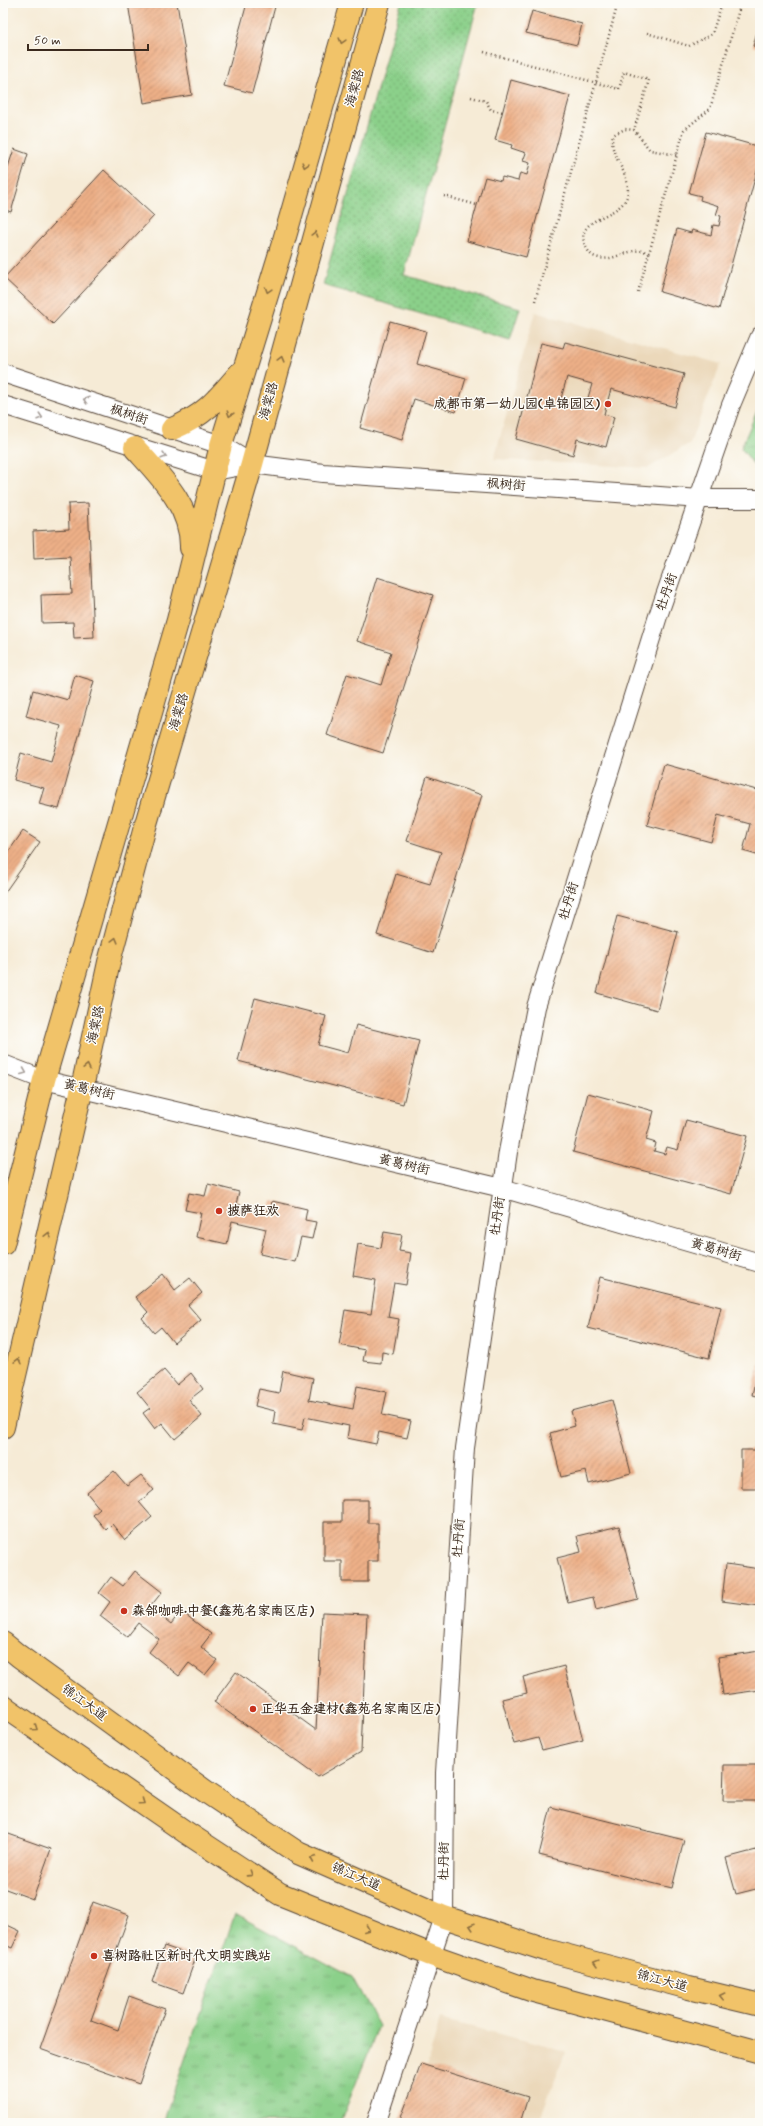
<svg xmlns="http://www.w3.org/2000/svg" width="763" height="2126" font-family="Mynerve,'LXGW WenKai TC',sans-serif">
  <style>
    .built { fill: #ebd8ba }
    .grass { fill: url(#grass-dots); stroke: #637d54 }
    .park { fill: url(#park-tufts); stroke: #637d54 }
    .building { fill: url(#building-hatch); fill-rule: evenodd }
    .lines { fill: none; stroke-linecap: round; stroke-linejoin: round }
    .minor-casing { stroke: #57473a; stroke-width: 20 }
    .major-casing { stroke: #57473a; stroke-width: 24 }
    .path { stroke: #57473a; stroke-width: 2.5; stroke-dasharray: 1 3; stroke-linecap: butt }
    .minor { stroke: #fff; stroke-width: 18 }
    .major { stroke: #f1c369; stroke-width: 22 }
    .oneway { stroke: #8d6f40 }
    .oneway2 { stroke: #a79f9a }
    .poi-dot { fill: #c8321e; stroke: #fdfcf7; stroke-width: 1.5 }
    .labels { text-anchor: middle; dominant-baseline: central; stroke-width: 3; stroke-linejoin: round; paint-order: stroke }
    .street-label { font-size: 13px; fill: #3b2a1e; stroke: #fdfcf7 }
    .poi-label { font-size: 13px; font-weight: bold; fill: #3b2a1e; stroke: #fdfcf7; text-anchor: start }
  </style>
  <defs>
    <pattern id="grass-dots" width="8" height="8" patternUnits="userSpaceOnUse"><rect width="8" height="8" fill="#8bd08a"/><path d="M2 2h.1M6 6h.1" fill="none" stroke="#73a970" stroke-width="1.8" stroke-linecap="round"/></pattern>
    <pattern id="park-tufts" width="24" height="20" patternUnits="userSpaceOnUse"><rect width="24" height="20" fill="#8bd08a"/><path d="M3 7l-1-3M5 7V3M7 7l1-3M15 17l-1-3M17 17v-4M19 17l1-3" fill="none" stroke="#73a970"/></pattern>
    <pattern id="building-hatch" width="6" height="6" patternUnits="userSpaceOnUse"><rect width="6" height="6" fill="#eeb088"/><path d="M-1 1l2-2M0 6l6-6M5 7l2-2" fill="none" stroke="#c28f6f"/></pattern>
  </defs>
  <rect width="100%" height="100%" fill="#fdfcf7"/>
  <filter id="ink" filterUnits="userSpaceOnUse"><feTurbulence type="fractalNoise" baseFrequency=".025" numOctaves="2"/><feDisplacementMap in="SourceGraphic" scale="8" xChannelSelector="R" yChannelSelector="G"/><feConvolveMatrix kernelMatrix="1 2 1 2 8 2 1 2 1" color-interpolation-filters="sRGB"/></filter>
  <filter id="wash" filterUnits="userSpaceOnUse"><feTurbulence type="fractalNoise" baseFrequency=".012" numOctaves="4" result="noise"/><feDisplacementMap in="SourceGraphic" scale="16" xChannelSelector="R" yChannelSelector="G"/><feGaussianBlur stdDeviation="0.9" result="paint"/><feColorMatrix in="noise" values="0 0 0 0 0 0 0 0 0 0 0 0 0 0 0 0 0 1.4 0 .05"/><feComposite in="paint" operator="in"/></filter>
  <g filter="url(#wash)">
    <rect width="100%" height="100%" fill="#f6ebd6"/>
    <!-- built -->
    <path class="built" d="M535,312L721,364L690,443L648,468L494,459Z
      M440,2019L566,2051L538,2123H411Z"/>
    <!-- grass -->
    <path class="grass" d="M401,3H478L404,275L520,308L510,340L323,285Z"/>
    <!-- park -->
    <path class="park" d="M760,404V473L741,448Z
      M235,1914L352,1977L379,2026L340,2123H163Z"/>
    <g id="blocks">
      <!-- building -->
      <path class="building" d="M128,3H177L192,95L144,103Z
        M247,3H276L252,93L224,86Z
        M532,11L582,24L577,45L526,33Z
        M760,21V48L753,46Z
        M511,80L570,96L526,257L467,241L485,177L501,181L502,177L518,181L520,173L527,175L530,163L523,161L526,153L511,148L512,145L495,140Z
        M706,132L760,147V160L719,309L660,292L677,229L691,233L692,230L711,235L713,225L719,226L721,216L716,215L719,206L700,200L701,196L689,193Z
        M14,149L28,154L11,212L3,209V182Z
        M104,170L154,216L53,324L4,278Z
        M390,321L426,331L417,364L466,378L456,412L414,399L402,440L360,428Z
        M565,342L684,374L675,407L611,389L604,414L614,417L606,447L577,439L573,455L516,439L541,343L563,348ZM567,377L592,384L585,408L560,402Z
        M88,503L94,637L74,638L73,622L42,623L41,595L72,594L70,557L34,559L33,531L69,529L68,504Z
        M377,577L433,595L383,753L327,735L347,674L381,685L391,652L357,641Z
        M75,675L94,681L59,809L39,804L44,788L14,780L21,753L51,762L61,726L26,716L33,690L68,700Z
        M664,764L760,791V856L743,851L750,824L718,815L711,842L647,825Z
        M427,777L482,795L433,953L377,935L396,874L430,884L441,852L407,841Z
        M23,831L40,842L3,895V847L9,851Z
        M617,916L678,932L657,1010L597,993Z
        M255,998L326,1016L318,1045L348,1053L356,1025L419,1041L403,1104L238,1061Z
        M588,1093L654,1111L646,1140L656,1143L654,1151L665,1154L667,1147L678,1150L686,1120L747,1136L731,1194L573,1152Z
        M208,1184L239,1192L236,1204L270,1211L272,1201L307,1209L305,1220L316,1222L312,1239L301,1237L295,1262L260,1254L266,1229L232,1221L227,1244L196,1237L201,1213L185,1210L189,1193L205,1196Z
        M384,1232L402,1235L399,1251L411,1253L406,1285L394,1283L388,1317L399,1319L393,1354L382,1352L381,1363L363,1361L365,1350L339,1345L345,1310L371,1314L376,1280L353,1276L358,1244L381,1248Z
        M163,1274L175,1290L190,1278L202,1293L188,1305L201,1320L174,1343L161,1327L154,1333L142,1318L148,1312L135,1297Z
        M600,1277L721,1307L709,1358L588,1328Z
        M759,1364H760V1397L752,1395Z
        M164,1370L177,1385L191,1373L203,1389L189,1400L202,1416L175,1439L162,1423L155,1429L143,1413L150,1408L137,1392Z
        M283,1371L313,1378L309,1400L353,1409L357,1386L387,1392L382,1415L411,1421L407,1438L379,1432L376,1444L347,1438L349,1426L305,1417L302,1430L273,1424L275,1411L255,1406L259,1389L279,1393Z
        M612,1400L631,1473L589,1484L586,1471L561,1477L550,1433L575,1426L571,1411Z
        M741,1450H760V1488H741Z
        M114,1471L127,1486L141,1475L154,1490L139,1502L152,1517L125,1540L112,1524L106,1530L93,1515L100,1509L87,1493Z
        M342,1500H368V1523H378V1561H368V1582H342V1561H324V1522H342Z
        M619,1526L638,1599L596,1610L593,1597L568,1603L557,1558L581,1552L577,1536Z
        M726,1564L760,1569V1606L722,1601Z
        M135,1571L162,1592L150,1607L171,1624L181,1611L211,1634L201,1647L217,1660L205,1675L189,1663L179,1676L149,1652L159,1639L138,1623L127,1637L100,1616L110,1602L99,1593L111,1577L123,1586Z
        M322,1612L367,1614L361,1752L318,1777L214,1702L236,1672L316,1730Z
        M760,1651V1690L723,1695L718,1657Z
        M564,1666L583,1740L542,1750L538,1738L514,1744L502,1699L527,1693L523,1677Z
        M724,1765H760V1801H723Z
        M551,1807L684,1840L672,1888L539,1855Z
        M3,1832L51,1849L33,1899L3,1888Z
        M760,1849V1888L736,1894L726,1858Z
        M93,1902L129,1915L91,2020L118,2030L129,1996L165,2009L139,2084L40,2049Z
        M3,1923L20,1931L12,1948L3,1944Z
        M164,1946L196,1957L183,1993L152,1982Z
        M421,2064L528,2097L520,2123H399Z"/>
    </g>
  </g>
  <g filter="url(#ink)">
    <use href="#blocks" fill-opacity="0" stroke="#57473a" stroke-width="1"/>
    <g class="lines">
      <defs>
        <path id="minor" d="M3,373L221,445L252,464
          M3,405L215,471L252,464L323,473L646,495L700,499H760
          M3,1064L44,1080L502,1188L760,1263
          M376,2123L444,1917L445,1773L465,1448L508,1152L536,1007L658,616L731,405L760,336"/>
        <path id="major" d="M172,429C204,416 217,400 239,374
          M135,448C161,477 192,507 191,548
          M3,1244L44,1080L178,620L221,445L284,240L352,3
          M3,1427L82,1088L109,962L145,827L252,464L379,3
          M3,1643L19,1656L205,1791L298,1853L444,1917L546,1950L689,1988L760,2005
          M3,1706L184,1831L280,1894L431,1955L533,1991L760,2052"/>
      </defs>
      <!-- minor casing -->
      <use href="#minor" class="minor-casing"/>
      <!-- major casing -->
      <use href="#major" class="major-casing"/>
      <!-- path -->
      <path class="path" d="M647,33L689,46L712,34L722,3
        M484,52L619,89L624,72L649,80L634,130
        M471,97L486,101L491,110L503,112
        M444,196L477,205
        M649,253C630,244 615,264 596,257C591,256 588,251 586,247C571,217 622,218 627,196C633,173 607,156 613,135L625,129L634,130L650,150L677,155
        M638,292L684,130L710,109L741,3
        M535,301L618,3"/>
      <!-- minor -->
      <use href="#minor" class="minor"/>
      <!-- major -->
      <use href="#major" class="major"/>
    </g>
    <!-- one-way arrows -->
    <defs><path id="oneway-chevron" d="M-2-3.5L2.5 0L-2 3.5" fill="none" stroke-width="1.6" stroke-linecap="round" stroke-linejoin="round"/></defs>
    <g class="oneway">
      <use href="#oneway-chevron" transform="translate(342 41) rotate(106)"/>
      <use href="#oneway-chevron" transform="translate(305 165) rotate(106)"/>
      <use href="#oneway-chevron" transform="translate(315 234) rotate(-75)"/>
      <use href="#oneway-chevron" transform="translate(268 290) rotate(107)"/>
      <use href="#oneway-chevron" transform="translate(281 359) rotate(-75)"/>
      <use href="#oneway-chevron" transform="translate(230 414) rotate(107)"/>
      <use href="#oneway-chevron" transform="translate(115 940) rotate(-75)"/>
      <use href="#oneway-chevron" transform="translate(87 1067) rotate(-78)"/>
      <use href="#oneway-chevron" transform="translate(48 1235) rotate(-77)"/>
      <use href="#oneway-chevron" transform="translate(18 1361) rotate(-77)"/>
      <use href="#oneway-chevron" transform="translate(35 1728) rotate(35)"/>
      <use href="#oneway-chevron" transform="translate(142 1802) rotate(35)"/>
      <use href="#oneway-chevron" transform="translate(313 1859) rotate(-157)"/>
      <use href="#oneway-chevron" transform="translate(250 1874) rotate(33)"/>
      <use href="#oneway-chevron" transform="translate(472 1926) rotate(-162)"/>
      <use href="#oneway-chevron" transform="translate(367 1929) rotate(22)"/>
      <use href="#oneway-chevron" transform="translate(596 1963) rotate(-165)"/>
      <use href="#oneway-chevron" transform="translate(722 1996) rotate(-167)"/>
    </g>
    <g class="oneway2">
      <use href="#oneway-chevron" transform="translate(86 400) rotate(-162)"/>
      <use href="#oneway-chevron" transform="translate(40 417) rotate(18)"/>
      <use href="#oneway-chevron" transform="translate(164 456) rotate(16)"/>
      <use href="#oneway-chevron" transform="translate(24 1072) rotate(22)"/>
    </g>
  </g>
  <!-- markers -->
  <g class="poi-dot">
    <circle cx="608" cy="404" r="4"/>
    <circle cx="219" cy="1211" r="4"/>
    <circle cx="124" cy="1611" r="4"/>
    <circle cx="253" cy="1709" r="4"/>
    <circle cx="94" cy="1956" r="4"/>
  </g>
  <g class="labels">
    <!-- street labels -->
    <g class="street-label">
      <text transform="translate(355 88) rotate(-75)">海棠路</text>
      <text transform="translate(269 401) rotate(-75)">海棠路</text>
      <text transform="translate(129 415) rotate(18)">枫树街</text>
      <text transform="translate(506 485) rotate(4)">枫树街</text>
      <text transform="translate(667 592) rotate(-71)">牡丹街</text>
      <text transform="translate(179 712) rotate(-74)">海棠路</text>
      <text transform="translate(569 901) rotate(-73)">牡丹街</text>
      <text transform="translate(96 1025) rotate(-78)">海棠路</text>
      <text transform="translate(89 1090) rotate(13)">黄葛树街</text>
      <text transform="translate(404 1165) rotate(13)">黄葛树街</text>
      <text transform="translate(498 1216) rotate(-82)">牡丹街</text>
      <text transform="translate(716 1250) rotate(16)">黄葛树街</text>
      <text transform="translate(459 1538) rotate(-86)">牡丹街</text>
      <text transform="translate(84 1703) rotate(36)">锦江大道</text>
      <text transform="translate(444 1861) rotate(-90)">牡丹街</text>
      <text transform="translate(356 1877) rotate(23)">锦江大道</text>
      <text transform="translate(662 1981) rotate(15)">锦江大道</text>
    </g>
    <!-- poi labels -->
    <g class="poi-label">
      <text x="600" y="404" text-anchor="end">成都市第一幼儿园(卓锦园区)</text>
      <text x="227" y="1211">披萨狂欢</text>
      <text x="132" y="1611">森邻咖啡·中餐(鑫苑名家南区店)</text>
      <text x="261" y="1709">正华五金建材(鑫苑名家南区店)</text>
      <text x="102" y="1956">喜树路社区新时代文明实践站</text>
    </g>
  </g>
  <!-- margin -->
  <rect width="763" height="2126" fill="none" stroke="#fdfcf7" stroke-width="16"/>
  <!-- scale -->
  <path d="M28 44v6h120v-6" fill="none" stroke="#3b2a1e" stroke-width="2"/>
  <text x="34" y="44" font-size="12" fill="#3b2a1e" stroke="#fdfcf7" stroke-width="3" paint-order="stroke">50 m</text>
</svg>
